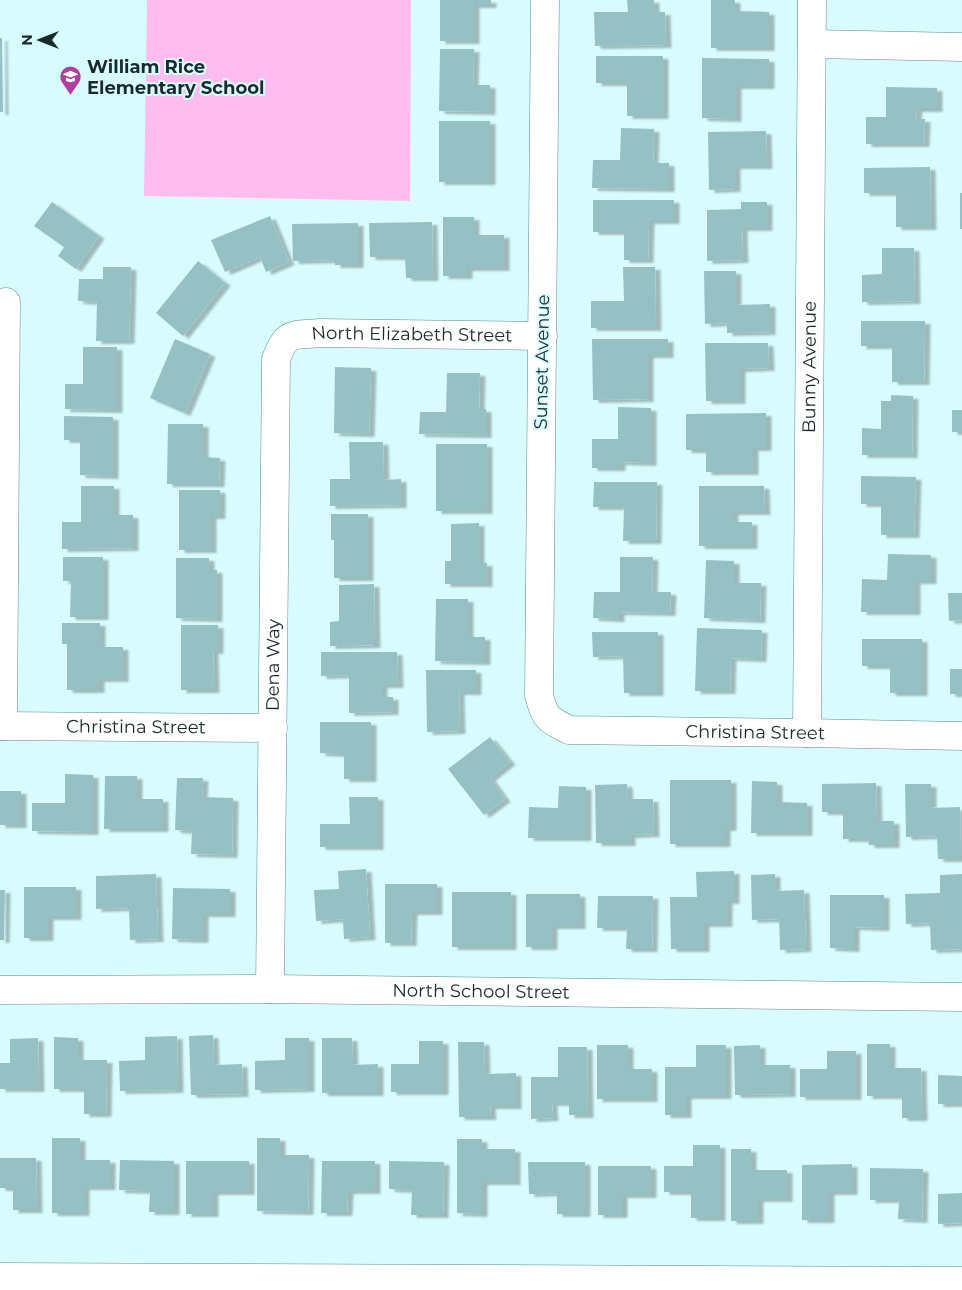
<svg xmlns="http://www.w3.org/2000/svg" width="962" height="1290" font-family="Montserrat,sans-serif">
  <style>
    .green { fill: #febdee }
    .building { fill: #95c1c5; filter: url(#shadow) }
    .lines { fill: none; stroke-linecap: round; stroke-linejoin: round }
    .minor-casing { stroke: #5f898d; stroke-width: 29 }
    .minor { stroke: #fff; stroke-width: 28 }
    .labels { text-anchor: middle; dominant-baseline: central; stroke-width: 4; stroke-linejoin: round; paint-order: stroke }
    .poi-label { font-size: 18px; font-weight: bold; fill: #192a2c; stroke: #d8fcfe; text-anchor: start }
    .street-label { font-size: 18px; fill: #192a2c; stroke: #d8fcfe }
  </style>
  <defs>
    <filter id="shadow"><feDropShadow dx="5.5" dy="3" stdDeviation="1" flood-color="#0004"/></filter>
  </defs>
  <rect width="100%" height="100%" fill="#d8fcfe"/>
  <!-- green -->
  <path class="green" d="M147,0H411L410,201L144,196Z"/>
  <!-- building -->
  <path class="building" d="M440,0H491V5H474V41H440Z
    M627,0H654V12H665L666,45L595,46L594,12H628Z
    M711,0H735V11L769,12V48H711Z
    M0,38H2L3,112H0Z
    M440,49H474L473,85H490V112L439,111Z
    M596,56H663V116H627V83H596Z
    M702,58L769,59V86H736V119L702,118Z
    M886,87L937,88V109H917L916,119H925L924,144H866V117H886Z
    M439,121H490V182H439Z
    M621,128L654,129L653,163H669V189L592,188L593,160H620Z
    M766,131L767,166H735V189L709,190L708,132Z
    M930,167L931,227H896V193H864V168Z
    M960,193H962V229H960Z
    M593,200H674V221H649L648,260H624V232H593Z
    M52,202L99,236L76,269L58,256L64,247L34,226Z
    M741,202H767V228H742L743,260L707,261V210L741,209Z
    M270,216L289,262L266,272L260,257L225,272L211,240Z
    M443,217H474V235H504V268H467V276H443Z
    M432,222L433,278H406L405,257H370L369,223Z
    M358,223V265H335V260L293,261L292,224Z
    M882,248H914L915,301L862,302V275L882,274Z
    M198,261L225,283L183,336L156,313Z
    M103,267H131L129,341H96L97,302L78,301L79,279H103Z
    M623,267H655L656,328H591V301H624Z
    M704,271H736V305L770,304V332L727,333V323L705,324Z
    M861,321H925L924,382H892V346H861Z
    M175,339L210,354L185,413L150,398Z
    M592,339H668V355H648V399L593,400Z
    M705,343H768L769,368L740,369V401H706Z
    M83,347H117V410L65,409V384H83Z
    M335,367L371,368L369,434L334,433Z
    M447,373H480L479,409H486V435L419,434L420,412H446Z
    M891,395L913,396L912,455H862V428L881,429V401H891Z
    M618,407L651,408V463L620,462V468H592V439H618Z
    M952,410H962V432H952Z
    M766,413V448H753V472H706V450H686V414Z
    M64,416L113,417V476L80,475V440H64Z
    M168,424H203V457L220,458L219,484H167Z
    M349,442H383L384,480L401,479V505L330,506V479H350Z
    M436,444H487V511H436Z
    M861,476L916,477L914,535H881V504H861Z
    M594,482H657L656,541H623L624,507H593Z
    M81,486H114V515H133V548L62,549V522H81Z
    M699,486H764L765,512H733V522H752V546H699Z
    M179,490H220V516H211V550H179Z
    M331,514H368V578H334V540H331Z
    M479,523V563H487V584H445V561H451V524Z
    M888,554L931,555V581H915V612H861L862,579L887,580Z
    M63,557H103V617H70L71,581H63Z
    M620,557H653L652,592H671L670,613L619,612V619L593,618L594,592H620Z
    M176,558H209V570H217V619L176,618Z
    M706,560L734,561V583H761L760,620L704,618Z
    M374,584L375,645L330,646V622L339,621V585Z
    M948,593H962V620L949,621Z
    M436,599H468V637H485V662L435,661Z
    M62,623H100V647H123V679H99V690H67V644H62Z
    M181,625H218V651H213L214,690H181Z
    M697,628L762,630L761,659L731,658L730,691H695Z
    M592,632H658V693H624L623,656L593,657Z
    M862,639H922V693H890V666H862Z
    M321,652H397L398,685H382V697H393V712L349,713V675L321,676Z
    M950,669H962V694H950Z
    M426,670H476V692H459L460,731L427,732Z
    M320,722H371V779H344V754L320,753Z
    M490,737L510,762L490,778L505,799L484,815L448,769Z
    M65,774L93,775V832L32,831V803H65Z
    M105,776H137V799H163V829H104Z
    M177,778H203L202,797L233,798L232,855L191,854L192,831L175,830Z
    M670,780H731V828H725V844H670Z
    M752,781L777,782V802L807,803V833H751Z
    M876,783L877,821H894V845H869L868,839H843V812H822V784Z
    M627,784L628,799H653L654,834L630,835V843H596L595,785Z
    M905,784H931V808L960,807L961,859H938L937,836L906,837Z
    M559,786L586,787V838H528L529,807L558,808Z
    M0,791H21V825H0Z
    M349,797H378V847H320V824H350Z
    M366,869L370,937L344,939L343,919L316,921L314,890L339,889L338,871Z
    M734,871V901H727V924H704V949H671L670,897H697L696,872Z
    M156,874L158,939L130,940L129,908L96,909V876Z
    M775,874V891L804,890L806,949L780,950L779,919L752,920L751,875Z
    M962,874V949L931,950L930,923L906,924L905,894L940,893V875Z
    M385,884H437V912H412L411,943H385Z
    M24,887H76V917H48V938H24Z
    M173,888L230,889V914H203V940L172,939Z
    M0,890H5L4,940H0Z
    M452,892H511V947H452Z
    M526,894H580V926H552V947H526Z
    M830,895H884V928L854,927V949L830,948Z
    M598,896H653L652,949H626L627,928H597Z
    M213,1035L214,1065L242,1064L243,1094L191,1095L189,1036Z
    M177,1036L178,1090L120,1091L119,1061L145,1060V1037Z
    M54,1037L78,1038V1060H107L106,1114H84V1089H54Z
    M38,1038L39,1089H0V1063H10V1039Z
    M285,1038H309V1089L255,1090V1061L285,1060Z
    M322,1038H352L353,1065L378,1064V1093H322Z
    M419,1041H443V1092H391V1064H419Z
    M458,1042H484L485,1074L516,1073V1106H490L491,1117H459Z
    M867,1044H890V1068H921L922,1118H902V1096H867Z
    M597,1045H628V1069H652V1099H597Z
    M696,1045H726V1096H686V1115H665V1067H696Z
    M760,1045V1065H790V1094L735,1095L734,1046Z
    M558,1047H587L588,1115H569V1103H552L553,1118L531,1119V1077H558Z
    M827,1051H856V1097H800V1069H827Z
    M938,1075L962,1076V1104H938Z
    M52,1138H80V1160H110V1187H84V1213H52Z
    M257,1138H280V1155H309L308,1212L257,1211Z
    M457,1139H482V1149H515V1182H482V1214L457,1213Z
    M693,1145H720V1218H691V1192H664V1166H693Z
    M731,1149H751V1170H787V1199H758V1221H731Z
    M0,1158H36L37,1210H13V1188H0Z
    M120,1160L174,1161V1212H149L150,1191L119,1190Z
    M186,1161H249V1192H213V1214H186Z
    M322,1161H375V1191H348L347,1213H321Z
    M389,1161L444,1162L443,1215H411L412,1190L389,1189Z
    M528,1162H585V1214H557V1193L529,1194Z
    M852,1164V1192H829V1220H802V1165Z
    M598,1166H651V1195H622V1215H598Z
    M870,1168L923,1169L922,1220L898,1219L899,1200H870Z
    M962,1193V1223L938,1224V1194Z"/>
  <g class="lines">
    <defs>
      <g id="minor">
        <path id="s1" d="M545,0L539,695C545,719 548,719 569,730L807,733L962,736"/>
        <path d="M812,44L962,47"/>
        <path id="s2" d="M0,726L273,728"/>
        <path d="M3,726L6,302"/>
        <path id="s3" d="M807,733L812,0"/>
        <path id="s4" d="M270,989L276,359C287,330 292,336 320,333L543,336"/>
        <path id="s5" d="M0,990L270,989L962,997"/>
        <path d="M0,1277L962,1281"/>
      </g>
    </defs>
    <!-- minor casing -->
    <use href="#minor" class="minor-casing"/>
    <!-- minor -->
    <use href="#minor" class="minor"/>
  </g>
  <!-- icons -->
  <defs>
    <symbol id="school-pin" viewBox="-11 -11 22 30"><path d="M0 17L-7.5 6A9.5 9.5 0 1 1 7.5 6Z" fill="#af3f9b" stroke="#d8fcfe"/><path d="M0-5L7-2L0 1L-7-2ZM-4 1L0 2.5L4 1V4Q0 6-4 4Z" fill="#fff"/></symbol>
  </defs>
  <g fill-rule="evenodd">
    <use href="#school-pin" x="58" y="64" width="25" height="34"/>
  </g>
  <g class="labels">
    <!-- poi labels -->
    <g class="poi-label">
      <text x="87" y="67">William Rice<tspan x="87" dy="21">Elementary School</tspan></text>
    </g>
    <!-- street labels -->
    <g class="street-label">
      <text stroke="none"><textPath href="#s4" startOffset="779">North Elizabeth Street</textPath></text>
      <text transform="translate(542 362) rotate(-89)">Sunset Avenue</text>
      <text stroke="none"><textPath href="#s3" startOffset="366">Bunny Avenue</textPath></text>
      <text stroke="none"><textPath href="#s4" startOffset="324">Dena Way</textPath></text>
      <text stroke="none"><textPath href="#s2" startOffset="136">Christina Street</textPath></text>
      <text stroke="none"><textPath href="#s1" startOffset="930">Christina Street</textPath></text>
      <text stroke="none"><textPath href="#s5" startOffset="481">North School Street</textPath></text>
    </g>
  </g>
  <!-- north arrow -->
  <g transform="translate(40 40) rotate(270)" stroke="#d8fcfe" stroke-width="4" paint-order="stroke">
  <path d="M0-4L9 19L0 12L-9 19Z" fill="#192a2c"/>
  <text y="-8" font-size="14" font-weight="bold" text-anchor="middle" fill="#192a2c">N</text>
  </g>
</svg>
